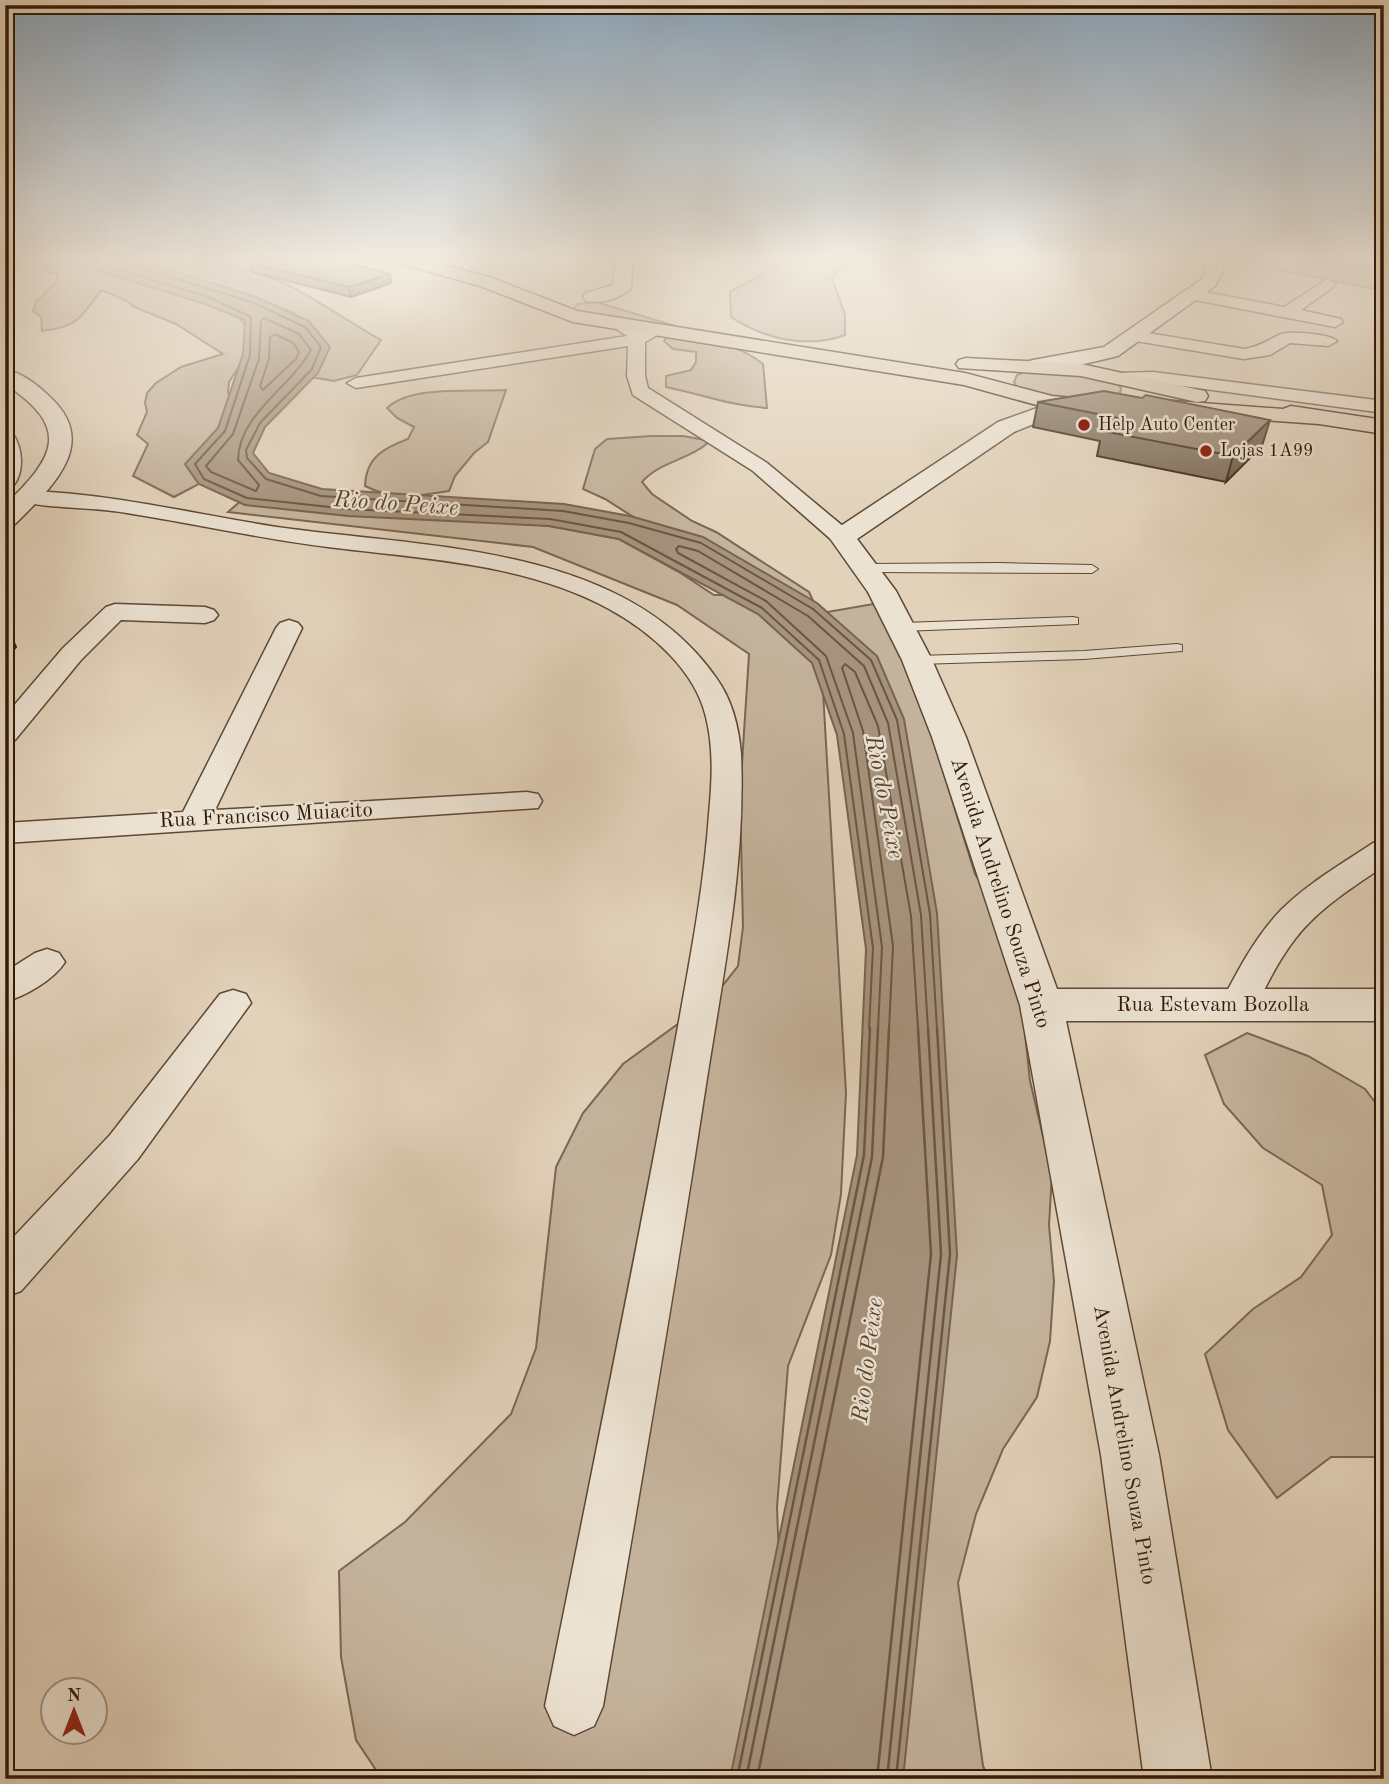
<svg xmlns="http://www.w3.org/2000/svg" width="1389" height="1784" font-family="'Old Standard TT',serif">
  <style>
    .green { fill: #c4b39c; stroke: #7a6652; stroke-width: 2 }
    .water { fill: #a6937d; stroke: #77634e; stroke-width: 2 }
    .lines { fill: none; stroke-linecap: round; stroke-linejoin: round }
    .shore-far1 { stroke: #6c5642; stroke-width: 2 }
    .shore { stroke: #6c5642; stroke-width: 2.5 }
    .service-casing { stroke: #5d4834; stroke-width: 2 }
    .minor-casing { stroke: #5d4834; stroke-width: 3 }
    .tertiary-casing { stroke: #5d4834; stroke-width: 3 }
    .secondary-casing { stroke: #311a07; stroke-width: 3 }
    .primary-casing { stroke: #311a07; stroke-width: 3 }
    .service { fill: #ece2d2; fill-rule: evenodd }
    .minor { fill: #ece2d2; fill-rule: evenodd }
    .tertiary { fill: #ece2d2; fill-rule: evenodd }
    .secondary { fill: #ece2d2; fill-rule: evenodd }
    .primary { fill: #e2d2ba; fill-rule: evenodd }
    .wall { fill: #796956; stroke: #311a07; stroke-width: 2 }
    .shaded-wall { fill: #635546; stroke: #311a07; stroke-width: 2 }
    .building { fill: #8d7a64; stroke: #311a07; stroke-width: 2 }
    .poi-dot { fill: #8f2418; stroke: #ece2d2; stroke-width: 2.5 }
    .labels { text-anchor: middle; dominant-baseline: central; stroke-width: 5; stroke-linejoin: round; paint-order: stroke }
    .far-poi-label { font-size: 18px; fill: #311a07; stroke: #ece2d2; text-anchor: start }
    .street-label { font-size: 21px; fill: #311a07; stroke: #ece2d2 }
    .water-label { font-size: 23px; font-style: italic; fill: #5a4430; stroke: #ece2d2 }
  </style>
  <rect width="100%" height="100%" fill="#e2d2ba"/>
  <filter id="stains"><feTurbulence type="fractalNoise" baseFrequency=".00286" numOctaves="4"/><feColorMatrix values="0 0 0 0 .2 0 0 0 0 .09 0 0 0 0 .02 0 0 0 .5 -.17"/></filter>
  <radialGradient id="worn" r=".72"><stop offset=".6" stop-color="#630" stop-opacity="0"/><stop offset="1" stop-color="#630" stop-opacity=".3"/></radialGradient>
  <!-- green -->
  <path class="green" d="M51,259C129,259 216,250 288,285C320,301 350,323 381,340L357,375L334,381L310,377L306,341L294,313L262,302L236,313L247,328V354L229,382L228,392L234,411L187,467L199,484L174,497L133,476L148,444L137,435L147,412L145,403L147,393L156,383L181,367L223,354L176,324L134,307L127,301L102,290C79,318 81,326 42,331L41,317L33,311L36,302L57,281V274L43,271Z
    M789,259H872L838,271L832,278L845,315V335C807,349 764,339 731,317L730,292Z
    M1238,259H1345L1384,269V291L1261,266Z
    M596,302L682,328L583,314L572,310L578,304Z
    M669,334C702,340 736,342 763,364L767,408C732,406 700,394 666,387V376L691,370L696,362V352L673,349L664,341Z
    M1028,370L1068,373L1116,382L1121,388L1120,394L1075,402L1017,387L1014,382L1017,375Z
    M506,390L488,442L474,453L455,476L449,491C418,496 394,501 365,486C366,457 384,448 408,439L414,427L397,418L387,408C411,385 472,392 506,390Z
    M651,436H683L710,441C690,460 660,461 642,482L652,494L692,521L716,532L809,592L817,609L703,561L605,499L583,489L595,449L607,439Z
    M243,499L549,526L619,539L679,572L714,595H738L821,656L846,1093L841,1194L831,1255L788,1366L777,1507L780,1587L753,1779H382L356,1740L341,1657L339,1571L405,1522L511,1414L536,1348L556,1167L583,1113L623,1064L712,999L738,966L743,927L740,795L749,654L677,605L533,547L228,512Z
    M879,603L898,626L975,874L993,902L1029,994L1025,1033L1030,1081L1052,1174L1049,1225L1054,1281L1050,1341L1037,1397L1003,1449L976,1514L958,1583L983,1766L989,1779H853L920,1364L827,612Z
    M1247,1033L1308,1056L1365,1089L1384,1114V1457H1331L1277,1498L1228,1430L1205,1354L1253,1309L1301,1277L1332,1235L1322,1185L1263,1148L1224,1104L1205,1055Z"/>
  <!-- water -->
  <path class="water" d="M60,259H136L256,297L309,321L330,347L318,373L265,427L253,453L269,473L322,489L564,504L630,516L703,537L817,603L877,656L904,719L937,913L957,1255L903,1779H730L857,1155L866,949L837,735L812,663L758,614L619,539L549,526L348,516L245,505L199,484L185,464L218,428L243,354L245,320L205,304Z"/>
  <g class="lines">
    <!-- shore-far1 -->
    <path class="shore-far1" d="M84,259L208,297L251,317L250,355L225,431L195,464L204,479L247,498L348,509L550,519L621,532L762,608L819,660L844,734L873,948L869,1029
      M139,259L140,265L145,269L254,303L305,327L321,347L312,369L260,423L246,450L247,458L266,479L321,496L563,511L629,523L701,543L813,609L871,660L897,720L930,914L937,1029
      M264,318L299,334L311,350C290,388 239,414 238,460L259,485L256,491L211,472L206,466L233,434L259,359L261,321Z
      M275,334L293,343L299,352L296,359L263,390L260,386L269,359L270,337Z
      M878,1029L882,947L853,733L826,656L766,601L678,553L676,549L679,546L698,551L808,616L864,666L888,723L921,915L928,1029
      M889,1029L893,946L863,731L842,668L845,664L855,672L878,726L911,916L918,1029"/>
    <!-- shore -->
    <path class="shore" d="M737,1779L864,1155L870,1028
      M746,1779L872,1157L878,1028
      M757,1779L883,1157L889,1028
      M877,1779L931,1254L918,1028
      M887,1779L941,1254L928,1028
      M896,1779L950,1254L937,1028"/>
    <defs>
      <path id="service" d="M998,563L1092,565L1098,569L1092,573L867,572L861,568L867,564Z
        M1073,617L1078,618V624L902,631L895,627L902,623Z
        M1177,644L1182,645V651L1084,659L917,664L910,660L917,656L1084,651Z"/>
      <path id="minor" d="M1328,279L1336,284L1333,287L1301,310L1341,319L1343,322L1335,327L1195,300L1187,295L1195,290L1284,307Z
        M614,317L642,331L651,329L659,334L645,342V376L648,388L767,463L850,532L853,537L850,542H834L753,471L633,395L627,376L628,346L356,388L347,383L356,378L627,336L606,322Z
        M1136,331L1244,349C1259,347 1268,340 1281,334C1291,331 1330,334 1337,341L1328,346L1290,343L1270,355L1244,359L1130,340L1128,336Z
        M1153,372L1384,401V413L1153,382L1119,383L1110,378L1119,373Z
        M30,491C114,494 194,514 277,527C422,548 624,543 717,679C732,700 739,728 741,754C746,867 722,980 705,1091C674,1296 638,1501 603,1706L594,1726L574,1735L554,1726L545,1706C590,1481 636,1257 677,1032C690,959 704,887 709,814C712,782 714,749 706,717C695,670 651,632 609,609C527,564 427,559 336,548C266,540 197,524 127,513C93,507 56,509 22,502L19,497L22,492Z
        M115,604L205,607L214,610L218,615L214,620L205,623L121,620L81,660L15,740L5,743V716L63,648L106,607Z
        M289,620L298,623L302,628L215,810L527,792L538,794L542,801L538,808L5,843V823L183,812L276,628L280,623Z
        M1384,840V866C1352,888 1319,908 1295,939C1277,962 1265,989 1251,1015L1238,1018L1225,1015L1220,1005C1237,972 1255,937 1281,910C1308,883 1342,864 1373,843Z
        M47,949L59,953L65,962C54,980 25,996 5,1002V972L35,953Z
        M233,990L246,994L251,1003L138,1159L21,1291L5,1297V1246L110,1135L220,994Z"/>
      <path id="tertiary" d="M616,259H632L631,288C621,299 600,304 586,301L583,297L586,293L613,285Z
        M5,369C22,373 39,386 51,398C101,445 49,490 14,525L5,528V505C55,457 72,428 5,384Z
        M1088,401L1096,403L1099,408L1096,413L1041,421L1014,432L857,539L896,591L932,660L966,737L1057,989H1384V1021H1066L1159,1455L1212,1779H1144L1101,1455L1020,1005L932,737L902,660L868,592L829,537L833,531L998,422L1037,408Z
        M5,432L13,434C23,449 24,471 14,485L5,487Z"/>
      <path id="secondary" d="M1202,259H1218L1224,269L1215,286L1118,356L1067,368L1033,372L1026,370L1023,366L1026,362L1033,360L1104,347L1202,279L1206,269Z"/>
      <path id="primary" d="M396,259H422L492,278L577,311L965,373L1052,396L1106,401L1109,406L1106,411L1098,413L1051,409L964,385L573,322L480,286L398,263Z
        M966,358L1081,364L1205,391L1208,396L1205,401L1197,402L1081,376L959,368L956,364L959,360Z
        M1161,400L1283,409L1291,406L1384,420V434L1319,424L1153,412L1150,407L1153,402Z"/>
    </defs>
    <!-- service casing -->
    <use href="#service" class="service-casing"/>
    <!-- minor casing -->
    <use href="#minor" class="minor-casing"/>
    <!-- tertiary casing -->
    <use href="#tertiary" class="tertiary-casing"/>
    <!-- secondary casing -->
    <use href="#secondary" class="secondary-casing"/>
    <!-- primary casing -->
    <use href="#primary" class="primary-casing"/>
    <!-- service -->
    <use href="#service" class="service"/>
    <!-- minor -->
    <use href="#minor" class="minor"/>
    <!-- tertiary -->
    <use href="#tertiary" class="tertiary"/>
    <!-- secondary -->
    <use href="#secondary" class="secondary"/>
    <!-- primary -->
    <use href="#primary" class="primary"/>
  </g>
  <!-- wall -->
  <path class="wall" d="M250,263L391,283L351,297L252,272Z
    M1038,402L1262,446L1226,482L1097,456L1100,441L1033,427Z"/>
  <!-- shaded-wall -->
  <path class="shaded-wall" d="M390,274L391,283L351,297L349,287Z
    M1270,420L1262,446L1226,482L1233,456Z
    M5,622L16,647L5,660Z"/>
  <!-- building -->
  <path class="building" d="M269,259H337L390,274L349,287L250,263Z
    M1104,391L1142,398L1146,395L1270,420L1233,456L1102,431L1118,418L1038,402Z"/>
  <!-- sky -->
  <linearGradient id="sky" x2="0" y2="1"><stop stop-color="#8da7bd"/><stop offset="0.51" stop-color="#f2ebe0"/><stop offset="1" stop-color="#f2ebe0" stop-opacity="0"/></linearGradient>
  <rect width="1389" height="508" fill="url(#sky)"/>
  <!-- markers -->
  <g class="poi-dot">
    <circle cx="1084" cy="425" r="7"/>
    <circle cx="1206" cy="451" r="7"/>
  </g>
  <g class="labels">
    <!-- far-poi labels -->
    <g class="far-poi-label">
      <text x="1098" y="425">Help Auto Center</text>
      <text x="1220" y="451">Lojas 1A99</text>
    </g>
    <!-- street labels -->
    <g class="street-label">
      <text transform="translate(266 816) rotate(-3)">Rua Francisco Muiacito</text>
      <text transform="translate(1000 893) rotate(72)">Avenida Andrelino Souza Pinto</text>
      <text x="1213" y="1005">Rua Estevam Bozolla</text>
      <text transform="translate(1124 1445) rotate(80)">Avenida Andrelino Souza Pinto</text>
    </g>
    <!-- water labels -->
    <g class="water-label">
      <text transform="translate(396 504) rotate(4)">Rio do Peixe</text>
      <text transform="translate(884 797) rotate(79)">Rio do Peixe</text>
      <text transform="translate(868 1360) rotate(-83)">Rio do Peixe</text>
    </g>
  </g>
  <!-- margin -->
  <rect width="1389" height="1784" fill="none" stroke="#e2d2ba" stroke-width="28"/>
  <rect x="7" y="7" width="1375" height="1770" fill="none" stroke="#311a07" stroke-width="3.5"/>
  <rect x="14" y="14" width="1361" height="1756" fill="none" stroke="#311a07" stroke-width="2"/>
  <!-- north arrow -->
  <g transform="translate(74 1711)"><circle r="33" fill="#ece2d2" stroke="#a19281" stroke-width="2"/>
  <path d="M0-5L12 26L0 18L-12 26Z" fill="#8f2418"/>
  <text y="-10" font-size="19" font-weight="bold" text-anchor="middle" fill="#311a07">N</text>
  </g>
  <rect width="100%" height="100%" filter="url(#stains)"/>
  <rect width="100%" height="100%" fill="url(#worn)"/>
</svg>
